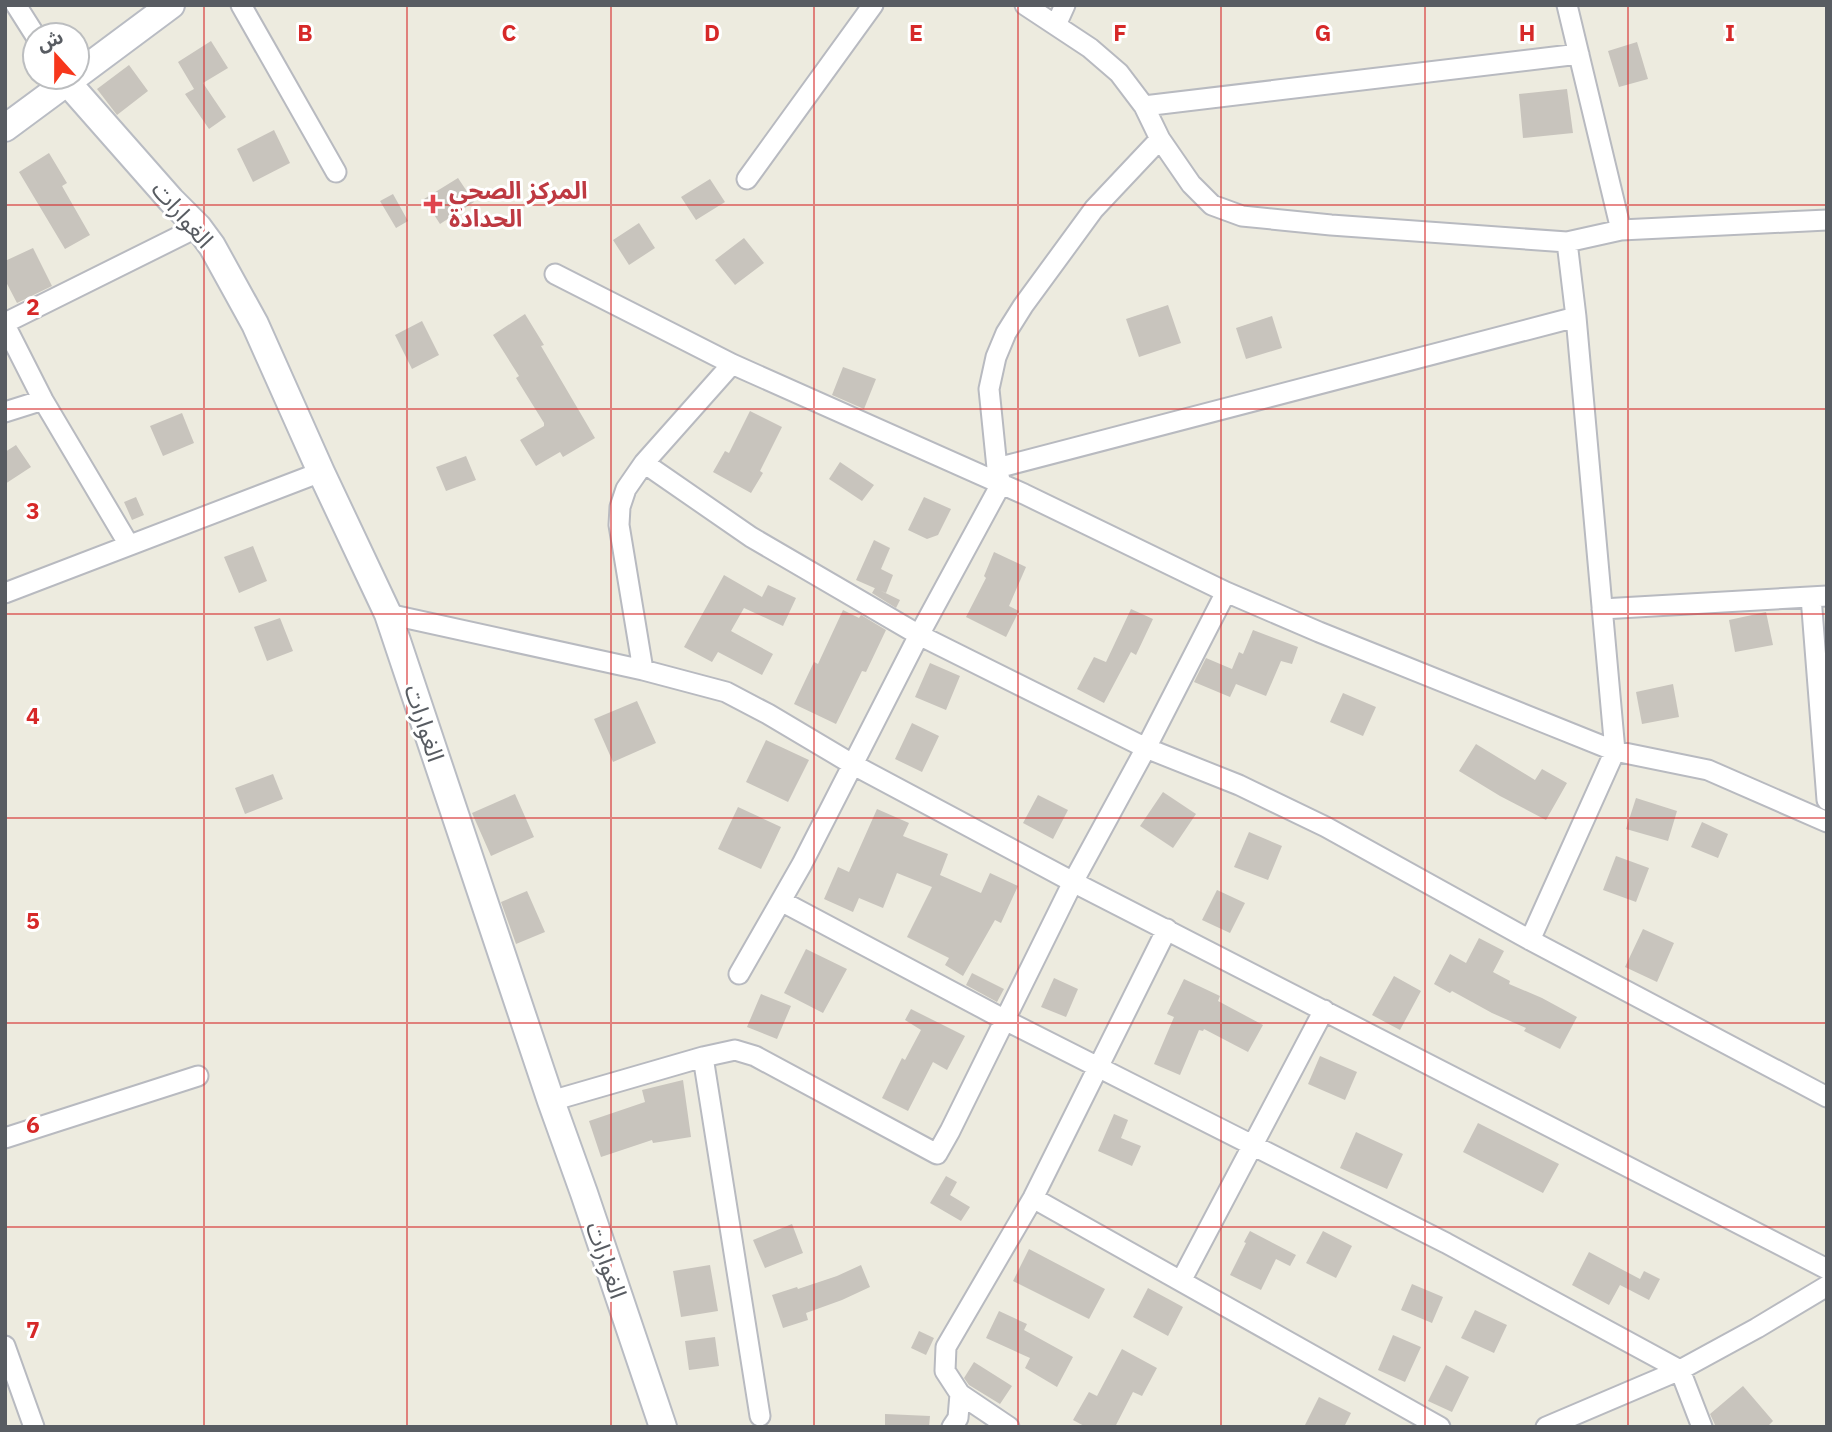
<svg xmlns="http://www.w3.org/2000/svg" width="1832" height="1432" font-family="'IBM Plex Sans','Noto Sans Arabic',sans-serif">
  <style>
    .building { fill: #c8c4bd }
    .lines { fill: none; stroke-linecap: round; stroke-linejoin: round }
    .street-casing { stroke: #b8bac0; stroke-width: 23 }
    .secondary-casing { stroke: #b9bcc3; stroke-width: 30 }
    .street { stroke: #fff; stroke-width: 19 }
    .secondary { stroke: #fff; stroke-width: 26 }
    .grid { fill: none; stroke: #d62828; stroke-width: 2; stroke-opacity: 0.55 }
    .health-dot { fill: #e0444e; stroke: #fff; stroke-width: 2.5 }
    .labels { text-anchor: middle; dominant-baseline: central; stroke-width: 6; stroke-linejoin: round; paint-order: stroke }
    .health-label { font-size: 24px; font-weight: bold; fill: #be3a42; stroke: #fff; text-anchor: start }
    .street-label { font-size: 24px; fill: #585c62; stroke: #fff }
    .grid-label { font-size: 23px; text-anchor: middle; font-weight: bold; fill: #d62828; stroke: #fff; stroke-width: 6; stroke-linejoin: round; paint-order: stroke }
  </style>
  <rect width="100%" height="100%" fill="#edebdf"/>
  <!-- building -->
  <path class="building" d="M211,41L228,68L203,83L226,117L209,129L185,94L194,89L178,62Z
    M1637,42L1648,79L1619,87L1608,51Z
    M129,65L148,91L117,115L97,89Z
    M1567,89L1573,133L1523,138L1519,94Z
    M274,130L290,163L253,182L237,149Z
    M49,153L67,183L62,186L90,235L65,249L19,172Z
    M458,178L474,202L440,224L424,199Z
    M710,179L725,202L696,220L681,197Z
    M393,194L408,221L396,228L380,201Z
    M639,223L655,248L629,265L613,240Z
    M744,238L764,263L735,285L715,260Z
    M33,248L52,286L17,303L5,280V261Z
    M1168,305L1181,343L1139,357L1126,319Z
    M525,314L544,345L541,346L595,438L563,457L560,452L536,466L520,440L544,426V423L516,378L519,376L493,335Z
    M1272,316L1282,348L1246,359L1236,328Z
    M422,321L439,355L412,369L395,335Z
    M843,367L876,379L864,409L832,395Z
    M750,411L782,427L760,471L763,473L751,493L713,472L725,451L729,453Z
    M182,413L194,443L163,456L150,426Z
    M16,445L31,467L5,484V452Z
    M466,456L476,480L446,491L436,467Z
    M840,462L874,485L862,501L829,479Z
    M136,497L144,515L132,520L124,502Z
    M924,497L951,509L938,535L927,539L908,530Z
    M874,540L890,548L881,569L893,575L886,593L856,580Z
    M253,546L267,581L239,593L224,557Z
    M994,552L1026,567L1009,606L1019,611L1006,637L966,617L986,578L984,576Z
    M724,575L762,597L768,585L796,598L783,626L744,608L731,631L773,654L762,675L718,652L712,662L684,647Z
    M875,588L900,600L896,608L872,593Z
    M1131,609L1153,619L1136,655L1131,652L1104,703L1077,689L1094,657L1106,662Z
    M843,610L859,618L861,615L886,630L866,672L862,671L836,724L794,704L814,662L818,664Z
    M1766,612L1773,645L1735,652L1729,620Z
    M280,618L293,651L267,661L254,627Z
    M1253,630L1298,647L1292,664L1281,661L1266,696L1236,684L1230,697L1194,682L1206,658L1232,669L1239,652L1243,654Z
    M930,663L960,676L946,710L915,697Z
    M1673,684L1679,717L1642,724L1636,692Z
    M1343,693L1376,707L1363,736L1330,722Z
    M637,701L656,743L613,762L594,719Z
    M912,723L939,736L922,772L895,759Z
    M766,740L809,760L788,802L746,782Z
    M1476,744L1535,780L1542,769L1567,783L1546,820L1500,796L1459,771Z
    M273,774L283,799L245,814L235,788Z
    M1163,792L1196,814L1173,848L1140,826Z
    M515,794L534,837L491,856L472,813Z
    M1038,795L1068,810L1053,839L1023,823Z
    M1636,798L1677,811L1668,841L1626,829Z
    M738,807L781,827L761,869L718,849Z
    M877,809L909,823L903,836L948,854L940,875L981,893L990,873L1018,886L1001,923L995,920L963,976L945,965L949,958L907,937L932,887L897,873L883,908L859,898L853,912L824,899L838,867L849,872Z
    M1702,822L1728,834L1718,858L1691,847Z
    M1249,832L1282,846L1268,880L1234,867Z
    M1616,856L1649,868L1636,902L1603,890Z
    M1217,890L1245,903L1230,933L1202,920Z
    M527,891L545,932L516,944L501,902Z
    M1643,929L1674,943L1657,982L1625,967Z
    M1479,938L1504,951L1493,972L1510,981L1509,984L1542,998L1577,1017L1560,1049L1524,1031L1526,1028L1492,1013L1452,991L1450,993L1434,984L1450,954L1466,963Z
    M806,949L847,969L823,1013L784,993Z
    M972,973L1004,989L997,1002L966,985Z
    M1394,976L1421,991L1400,1030L1372,1015Z
    M1054,978L1078,989L1066,1017L1041,1007Z
    M1184,979L1220,996L1218,1001L1263,1025L1248,1052L1204,1029L1203,1031L1199,1030L1180,1075L1154,1064L1174,1017L1167,1014Z
    M761,994L791,1006L777,1039L747,1027Z
    M911,1009L965,1036L947,1070L933,1062L908,1111L882,1098L902,1058L905,1060L921,1030L905,1020Z
    M1320,1056L1357,1072L1345,1100L1308,1084Z
    M683,1080L691,1137L653,1143L652,1140L601,1157L589,1121L645,1102L642,1090Z
    M1114,1114L1128,1120L1121,1138L1141,1146L1132,1166L1098,1151Z
    M1478,1123L1559,1164L1543,1193L1463,1152Z
    M1356,1132L1403,1154L1387,1189L1340,1168Z
    M946,1176L957,1182L950,1195L970,1207L961,1221L930,1203Z
    M792,1224L803,1253L765,1268L753,1240Z
    M1250,1231L1296,1255L1290,1266L1276,1259L1261,1290L1230,1275L1246,1243L1244,1242Z
    M1323,1231L1352,1246L1336,1278L1306,1263Z
    M1029,1249L1105,1289L1089,1319L1013,1281Z
    M1589,1252L1640,1279L1644,1271L1660,1279L1649,1300L1620,1285L1609,1305L1572,1285Z
    M710,1265L718,1311L681,1317L673,1271Z
    M861,1265L870,1287L842,1300L806,1313L808,1320L783,1328L772,1295L797,1287L798,1289L837,1276Z
    M1412,1284L1443,1297L1432,1323L1401,1310Z
    M1148,1288L1183,1307L1168,1336L1133,1317Z
    M1475,1310L1507,1325L1494,1353L1461,1338Z
    M999,1311L1027,1324L1024,1330L1073,1357L1057,1387L1025,1368L1030,1358L986,1338Z
    M919,1331L934,1338L926,1355L911,1348Z
    M1393,1335L1421,1347L1405,1382L1378,1370Z
    M715,1337L719,1366L689,1370L685,1341Z
    M1122,1349L1157,1368L1142,1396L1133,1392L1115,1427H1086L1073,1420L1089,1392L1097,1396Z
    M974,1362L1012,1386L1000,1404L969,1385L964,1378Z
    M1446,1365L1469,1377L1452,1412L1428,1401Z
    M1743,1386L1773,1421L1767,1427H1716L1710,1414Z
    M1319,1397L1351,1413L1344,1427H1304Z
    M885,1414L930,1416L929,1427H885Z"/>
  <g class="lines">
    <defs>
      <path id="street" d="M16,5L35,35
        M241,5L336,172
        M1025,5L1090,48L1119,73L1144,106L1160,139L1191,184L1212,205L1242,216L1331,225L1567,242L1621,230L1827,220
        M1567,5L1621,230
        M1056,25L1065,5
        M1144,106L1579,54
        M747,179L873,5
        M555,274L732,364L1024,494L1226,592L1319,632L1615,751L1708,770L1827,822
        M5,323L198,227
        M5,325L43,400L129,545
        M5,412L43,400
        M644,463L751,537L919,635L1146,748L1239,785L1326,827L1530,940L1827,1097
        M997,468L1576,317
        M5,593L321,472
        M1811,597L1827,800
        M1602,609L1827,596
        M388,614L643,670L726,692L768,714L852,764L1073,882L1827,1269
        M643,670L619,525L620,507L626,489L644,463L732,364
        M781,901L1005,1020L1446,1243L1680,1370L1702,1427
        M1530,940L1615,751L1576,317L1567,242
        M739,974L802,864L919,635L1001,484L997,468L989,389L996,357L1006,333L1023,306L1094,209L1160,139
        M703,1057L760,1416
        M551,1101L703,1057L735,1050L755,1056L937,1154L950,1131L1073,882L1146,748L1226,592
        M5,1138L198,1076
        M1033,1198L1440,1427
        M1181,1281L1324,1010
        M5,1346L34,1427
        M952,1427L958,1418L960,1394
        M1009,1427L960,1394L945,1371L946,1347L1033,1198L1167,929
        M1546,1427L1680,1370L1757,1328L1827,1286"/>
      <path id="secondary" d="M77,75L171,5
        M67,82L171,200L198,227L212,246L255,324L321,472L388,614L551,1101L584,1193L663,1427
        M5,128L74,77"/>
    </defs>
    <!-- street casing -->
    <use href="#street" class="street-casing"/>
    <!-- secondary casing -->
    <use href="#secondary" class="secondary-casing"/>
    <!-- street -->
    <use href="#street" class="street"/>
    <!-- secondary -->
    <use href="#secondary" class="secondary"/>
  </g>
  <!-- grid -->
  <path class="grid" d="M204,5V1427M407,5V1427M611,5V1427M814,5V1427M1018,5V1427M1221,5V1427M1425,5V1427M1628,5V1427M5,205H1827M5,409H1827M5,614H1827M5,818H1827M5,1023H1827M5,1227H1827"/>
  <!-- markers -->
  <path class="health-dot" d="M429.5 193.5h7v7h7v7h-7v7h-7v-7h-7v-7h7z"/>
  <g class="labels">
    <!-- health labels -->
    <g class="health-label">
      <text x="449" y="190">المركز الصحي<tspan x="449" dy="28">الحدادة</tspan></text>
    </g>
    <!-- street labels -->
    <g class="street-label">
      <text transform="translate(183 214) rotate(49)">الغوارات</text>
      <text transform="translate(425 723) rotate(72)">الغوارات</text>
      <text transform="translate(607 1260) rotate(71)">الغوارات</text>
    </g>
  </g>
  <g class="grid-label">
    <text x="305" y="41">B</text>
    <text x="509" y="41">C</text>
    <text x="712" y="41">D</text>
    <text x="916" y="41">E</text>
    <text x="1120" y="41">F</text>
    <text x="1323" y="41">G</text>
    <text x="1527" y="41">H</text>
    <text x="1730" y="41">I</text>
    <text x="33" y="315">2</text>
    <text x="33" y="519">3</text>
    <text x="33" y="724">4</text>
    <text x="33" y="929">5</text>
    <text x="33" y="1133">6</text>
    <text x="33" y="1338">7</text>
  </g>
  <!-- border -->
  <rect width="1832" height="1432" fill="none" stroke="#585c62" stroke-width="14"/>
  <!-- north arrow -->
  <g transform="translate(56 56) rotate(339)"><circle r="33" fill="#ffffff" stroke="#bcbec0" stroke-width="2"/>
  <path d="M0-5L12 26L0 18L-12 26Z" fill="#f7371c"/>
  <text y="-10" font-size="19" font-weight="bold" text-anchor="middle" fill="#585c62">ش</text>
  </g>
</svg>
